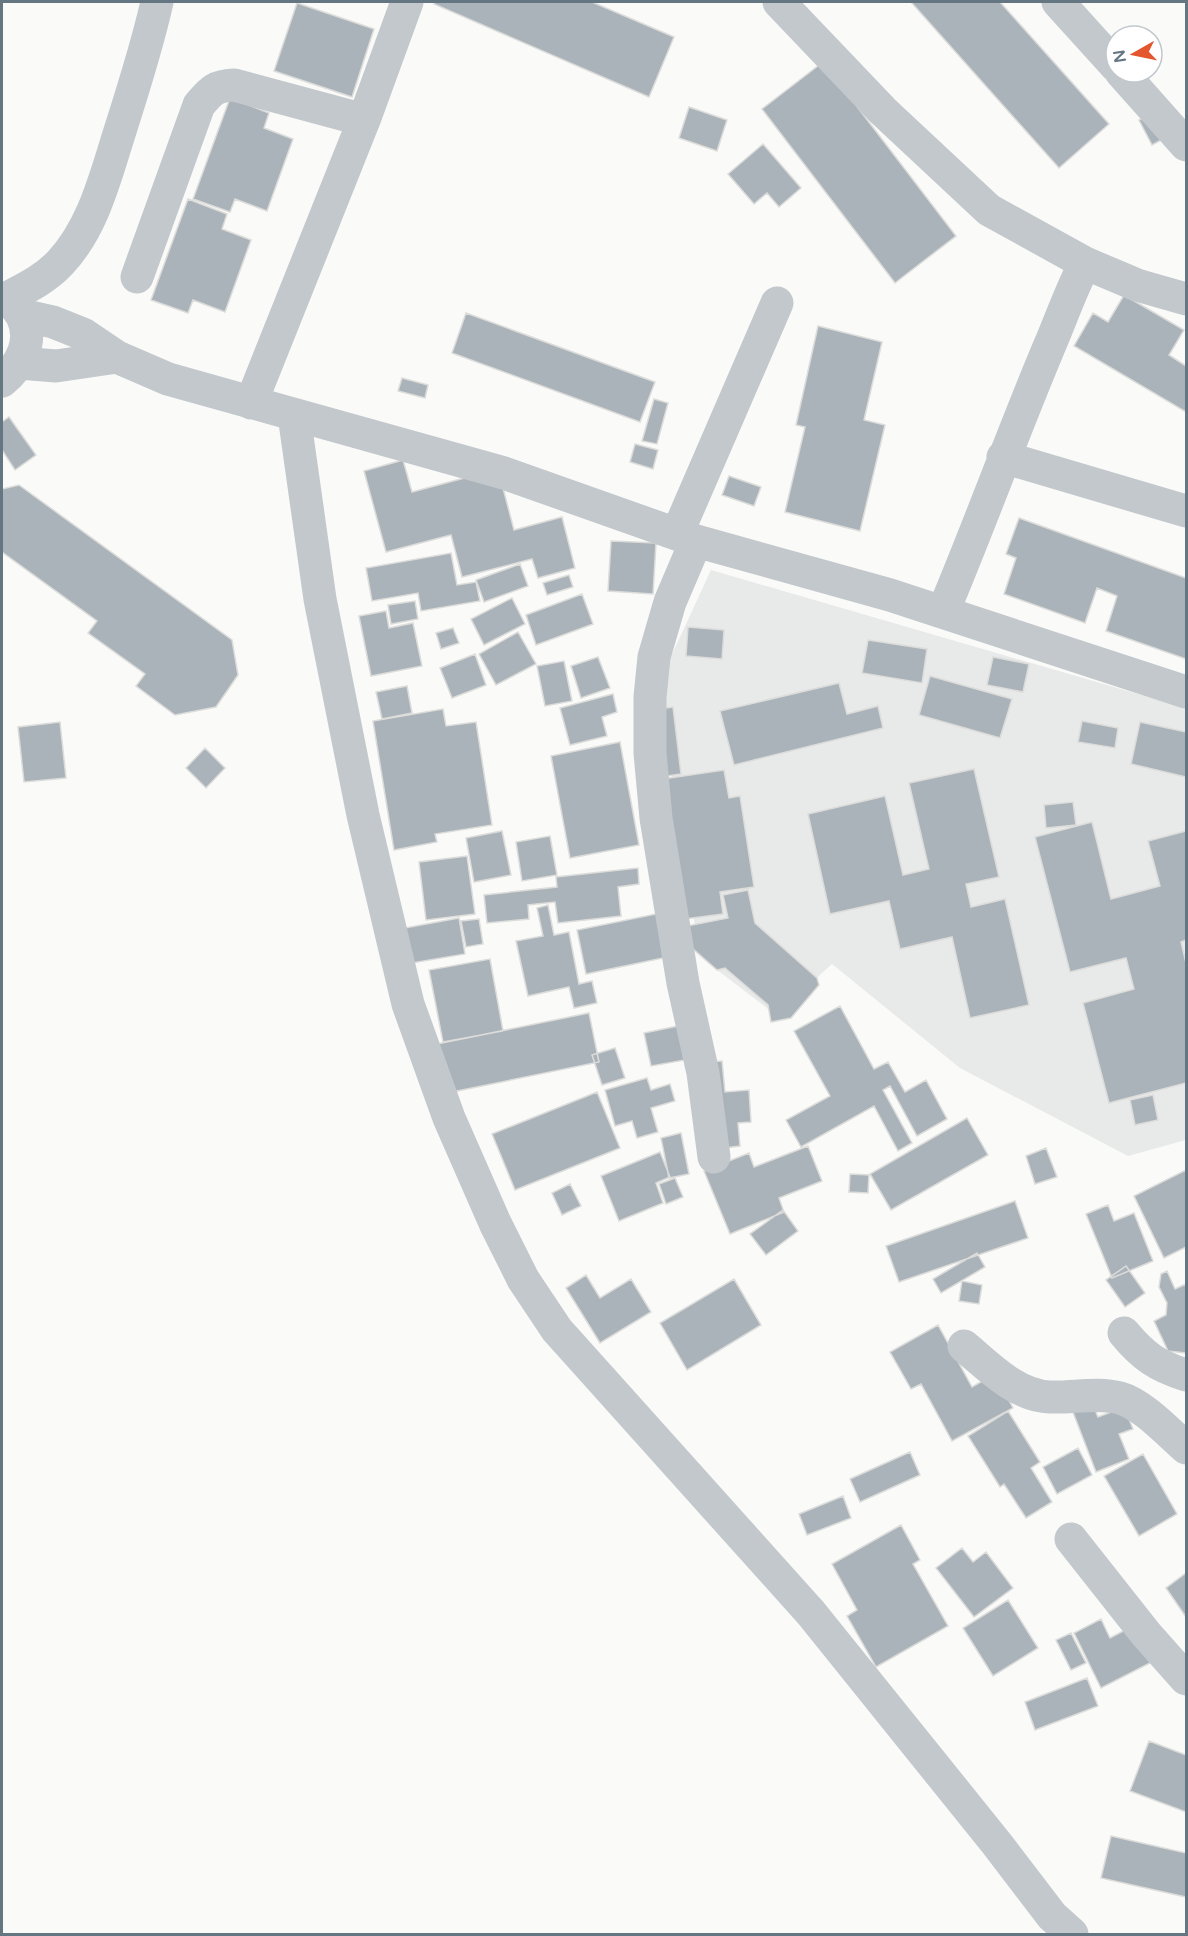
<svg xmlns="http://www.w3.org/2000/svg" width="1188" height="1936" font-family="'Varela Round',sans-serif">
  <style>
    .built { fill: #e8e9e9 }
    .building { fill: #aab3b9; stroke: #dcdcda; stroke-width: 1.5 }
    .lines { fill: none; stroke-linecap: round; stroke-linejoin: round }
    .minor { stroke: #c3c8cc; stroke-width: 33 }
  </style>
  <rect width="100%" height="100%" fill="#fafaf8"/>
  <!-- built -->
  <path class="built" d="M711,570L1186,708V1140L1128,1156L960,1068L832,964L776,1015L704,960L681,870L662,676Z"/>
  <!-- building -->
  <path class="building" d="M435,2H592L674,37L649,97L434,4Z
    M911,2H1000L1109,124L1059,168Z
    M297,3L374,29L352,97L274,71Z
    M823,62L956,236L895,283L762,109Z
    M230,98L269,113L264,128L293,139L267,211L235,199L230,212L193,199Z
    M689,107L727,120L717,151L679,138Z
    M1154,112L1167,137L1152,145L1139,120Z
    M763,144L801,188L779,207L767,193L754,204L728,174Z
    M188,199L227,214L222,229L251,240L225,312L193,300L188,313L151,300Z
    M1124,295L1184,330L1169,355L1186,366V412L1074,346L1093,313L1108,322Z
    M466,313L655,382L640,422L452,353Z
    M818,326L882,342L864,420L885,425L860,531L785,512L805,427L796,425Z
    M402,378L428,385L425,398L398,391Z
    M654,399L668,403L657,444L642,441Z
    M9,417L36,455L15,470L2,450V422Z
    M635,444L658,450L653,469L630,462Z
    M403,460L412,492L498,469L514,530L562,517L575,568L538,578L532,559L462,577L451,535L386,552L364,471Z
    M729,476L761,487L754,506L722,495Z
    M19,485L232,640L238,675L216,707L175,715L136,686L145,674L88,633L97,621L2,552V489Z
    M1019,518L1186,578V659L1106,631L1117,596L1097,588L1085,623L1004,594L1016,558L1006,554Z
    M611,541L656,543L653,594L608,591Z
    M451,553L457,585L476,582L480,601L421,611L418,593L372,601L366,568Z
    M520,564L528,586L484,602L476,580Z
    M569,575L573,587L547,595L543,583Z
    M582,594L593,624L536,645L526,615Z
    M512,598L525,624L484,645L471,619Z
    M415,601L418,619L391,624L388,605Z
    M386,611L389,628L413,623L422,666L371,676L359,616Z
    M688,627L724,630L722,659L686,656Z
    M453,628L459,643L441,649L436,633Z
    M518,632L536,664L496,685L479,654Z
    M868,640L927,649L922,683L862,673Z
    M475,654L486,685L452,698L440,668Z
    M598,657L610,688L581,698L571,666Z
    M993,657L1029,664L1023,692L987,685Z
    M564,661L572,701L545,706L537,666Z
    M930,676L1012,699L1000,738L919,715Z
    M839,683L847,714L878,706L883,728L734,765L720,711Z
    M407,686L412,713L382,719L376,692Z
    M613,694L617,712L602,717L607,736L570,745L560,708Z
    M673,707L681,774L667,776L659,709Z
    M443,709L446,726L476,722L492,825L435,834L437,842L394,850L373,721Z
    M1082,721L1118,728L1115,748L1078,742Z
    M60,722L66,778L24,782L18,727Z
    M1140,722L1186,732V777L1131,764Z
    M620,742L639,845L570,858L551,756Z
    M205,748L225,768L206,788L186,768Z
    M974,769L999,877L966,884L971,907L1005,899L1029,1005L970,1018L952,937L900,949L889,901L830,914L808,814L885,796L903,875L929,869L909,783Z
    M724,770L729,798L740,796L754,887L720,892L723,914L677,920L656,780Z
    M1073,802L1076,825L1046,828L1044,805Z
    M1092,822L1111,899L1160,886L1148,841L1186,831V940L1181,942L1186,963V1083L1109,1103L1083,1003L1134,989L1126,958L1070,972L1035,837Z
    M502,831L511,875L474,882L466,838Z
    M550,836L557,875L522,881L516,842Z
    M467,856L475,914L426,920L419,862Z
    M638,868L639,884L618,887L621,916L558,923L555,902L528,905L529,919L487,923L484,895L557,887L556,877Z
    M748,890L755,923L817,978L819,985L791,1018L771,1022L768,1005L725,968L717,970L692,948L687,926L728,918L723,895Z
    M548,905L554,935L569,932L579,984L592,981L597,1003L574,1008L569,987L528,996L516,941L543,936L537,908Z
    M661,913L682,954L586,974L577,930Z
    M459,918L465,954L400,965L394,930Z
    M479,919L483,944L466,947L461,921Z
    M490,959L503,1031L443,1042L429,970Z
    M840,1006L874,1069L888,1062L905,1092L926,1080L947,1119L917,1136L890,1086L883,1090L912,1143L898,1151L874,1106L801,1147L786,1120L830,1096L794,1031Z
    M589,1013L599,1062L447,1093L437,1044Z
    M678,1026L685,1060L651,1066L644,1033Z
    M615,1048L625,1078L602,1085L592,1055Z
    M722,1061L725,1092L749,1090L751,1122L738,1123L740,1146L716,1149L708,1062Z
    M647,1078L651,1090L670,1084L675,1101L651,1108L658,1132L637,1138L632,1121L615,1126L605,1090Z
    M597,1092L620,1148L515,1190L492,1134Z
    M1153,1095L1158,1120L1135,1125L1130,1100Z
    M967,1118L988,1155L891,1210L870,1174Z
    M681,1133L689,1174L669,1178L661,1138Z
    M808,1146L822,1181L779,1198L784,1212L730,1234L704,1171L749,1153L754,1167Z
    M1046,1148L1057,1177L1035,1184L1026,1156Z
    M660,1152L670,1177L656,1183L663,1203L619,1221L601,1176Z
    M1186,1170V1247L1164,1258L1134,1196Z
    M850,1174L869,1175L868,1193L849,1192Z
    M675,1178L683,1197L666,1204L659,1184Z
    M570,1184L581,1206L562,1215L552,1193Z
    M1015,1201L1028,1238L899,1282L886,1246Z
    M1108,1205L1114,1221L1134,1213L1153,1261L1112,1278L1086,1214Z
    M783,1210L798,1231L766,1255L750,1234Z
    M977,1253L985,1267L941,1293L933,1279Z
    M1126,1266L1145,1293L1125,1307L1106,1280Z
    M1167,1271L1175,1289L1186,1284V1353L1168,1351L1154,1321L1166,1315L1167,1303L1159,1287L1161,1274Z
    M586,1275L600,1298L631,1279L651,1312L600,1343L566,1288Z
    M734,1279L761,1325L687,1370L660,1323Z
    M962,1281L982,1285L979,1304L959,1301Z
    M938,1325L972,1387L995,1374L1013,1408L952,1441L921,1384L911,1389L890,1352Z
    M1091,1400L1098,1417L1124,1407L1133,1429L1119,1434L1129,1459L1096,1472L1071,1407Z
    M1008,1411L1040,1462L1031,1468L1052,1502L1026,1518L1004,1484L1000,1487L968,1436Z
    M1078,1448L1092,1475L1057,1494L1043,1467Z
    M910,1452L920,1475L860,1502L850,1479Z
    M1143,1454L1177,1514L1139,1536L1104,1476Z
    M843,1496L851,1518L807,1535L799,1514Z
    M901,1525L920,1560L913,1564L948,1626L876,1667L847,1616L857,1610L832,1564Z
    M962,1548L973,1562L986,1552L1013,1588L974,1617L936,1568Z
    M1186,1573V1617L1166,1588Z
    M1008,1600L1038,1648L993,1676L963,1628Z
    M1101,1619L1110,1638L1131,1627L1150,1663L1101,1688L1074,1633Z
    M1071,1633L1086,1663L1071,1670L1056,1640Z
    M1087,1678L1098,1706L1035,1730L1025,1702Z
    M1149,1741L1186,1755V1812L1130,1791Z
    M1111,1836L1186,1853V1897L1101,1878Z"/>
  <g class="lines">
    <!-- minor -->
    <path class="minor" d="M779,2L883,111L989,210L1085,263L1137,285L1186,299
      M1058,2L1116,66
      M1121,72L1186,145
      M137,277L199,105C211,91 214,86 234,85L364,120
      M7,298C26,288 45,279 60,263C93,228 105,178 119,134C133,90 147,47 157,2
      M22,315L53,322L83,334L117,357L168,379L504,473L696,541L890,595L1186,692
      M19,363L56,366L117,357
      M2,381C21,366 34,340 22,316C19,310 14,305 9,301
      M251,403L364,120L407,2
      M294,415L320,599L363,815L408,1004L449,1118L495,1223L523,1279L557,1330L811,1613L997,1844L1052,1916L1072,1934
      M1003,457L1186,511
      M677,534L777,303
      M696,541L670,602L654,657L650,697V753L656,818L683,983L703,1073L714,1157
      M943,612C980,524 1012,435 1049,347C1061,319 1071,290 1085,263
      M1124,1333C1143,1356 1157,1366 1186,1375
      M964,1346C988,1366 1016,1396 1050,1397C1073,1398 1097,1392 1120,1398C1142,1404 1169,1433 1186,1448
      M1071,1539L1146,1634L1186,1679"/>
  </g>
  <!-- border -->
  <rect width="1188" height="1936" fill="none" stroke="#657683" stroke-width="6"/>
  <!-- north arrow -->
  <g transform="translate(1134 54) rotate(261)"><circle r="28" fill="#ffffff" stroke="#c1c8cd" stroke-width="1.5"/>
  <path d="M0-4.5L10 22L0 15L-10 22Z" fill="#e4572e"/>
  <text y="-9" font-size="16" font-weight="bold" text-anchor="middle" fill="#657683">N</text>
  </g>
</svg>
